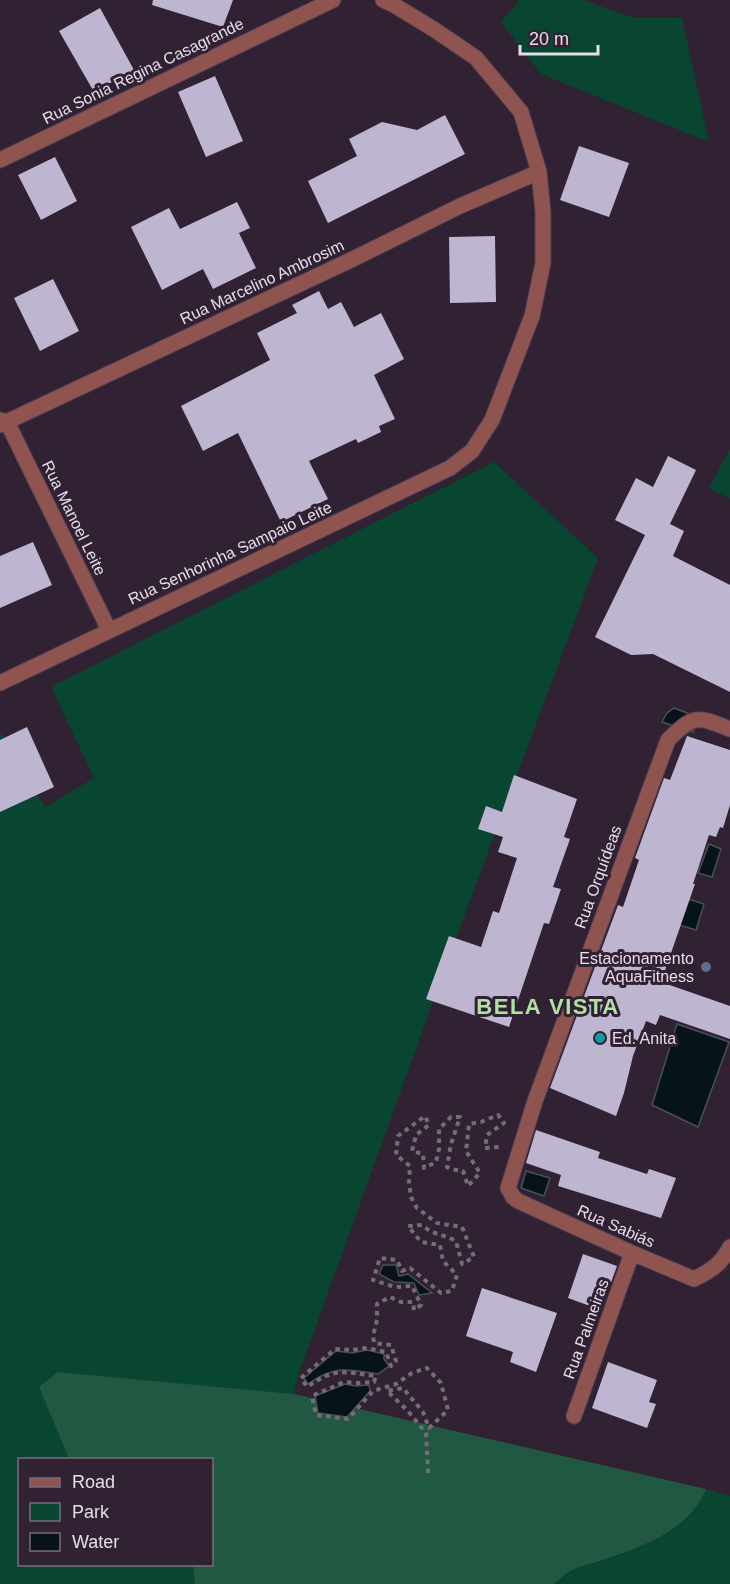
<svg xmlns="http://www.w3.org/2000/svg" width="730" height="1584" font-family="Arial,sans-serif">
  <style>
    .green { fill: #094631 }
    .forest { fill: #215842 }
    .water { fill: #061319; stroke: #4a5057; stroke-width: 1.5 }
    .building { fill: #beb5d0 }
    .lines { fill: none; stroke-linecap: round; stroke-linejoin: round }
    .minor-casing { stroke: #4d3f50; stroke-width: 17 }
    .path { stroke: #776a79; stroke-width: 4; stroke-dasharray: 4.5 4.5; stroke-linecap: butt }
    .minor { stroke: #8f5450; stroke-width: 15 }
    .service-dot { fill: #5c6f8a; stroke: #302133; stroke-width: 2 }
    .culture-dot { fill: #0f9aa8; stroke: #302133; stroke-width: 2 }
    .labels { text-anchor: middle; dominant-baseline: central; stroke-width: 6; stroke-linejoin: round; paint-order: stroke }
    .street-label { font-size: 16px; fill: #e7dde9; stroke: #302133 }
    .poi-label { font-size: 16px; fill: #e7dde9; stroke: #302133; text-anchor: end }
    .district-label { font-size: 22px; font-weight: bold; letter-spacing: 1.5px; fill: #b0e2a3; stroke: #302133 }
  </style>
  <rect width="100%" height="100%" fill="#302133"/>
  <!-- green -->
  <path class="green" d="M520,0H583L634,18H682L709,142L541,74L501,22Z
    M730,449V499L709,488Z
    M494,462L598,558L451,952L299,1373L294,1394L58,1372L39,1387L69,1459L20,1460V1564L193,1565L195,1584H0V732L45,807L94,778L51,687Z
    M706,1489L730,1496V1584H554C559,1580 563,1576 568,1572C578,1566 592,1564 603,1560C642,1547 690,1530 706,1489Z"/>
  <!-- forest -->
  <path class="forest" d="M58,1372L294,1394L316,1399L318,1413L347,1417L355,1408L706,1489C690,1530 642,1547 603,1560C592,1564 578,1566 568,1572C563,1576 559,1580 554,1584H195L193,1565L212,1564V1460L69,1459L39,1387Z"/>
  <!-- water -->
  <path class="water" d="M674,708L698,717L693,732L662,722L667,713Z
    M709,844L721,849L712,877L698,873Z
    M688,899L704,904L696,930L679,925Z
    M677,1024L729,1042L698,1127L652,1105Z
    M526,1171L550,1178L544,1196L521,1188Z
    M383,1265H396L399,1276L408,1274L432,1293L419,1295L414,1283L394,1282L379,1274Z
    M367,1350L384,1354V1359L389,1366L378,1374C348,1369 334,1365 308,1384L304,1378L336,1351L352,1353Z
    M345,1384L356,1386L369,1385L370,1391L347,1417L318,1413L315,1396Z"/>
  <!-- building -->
  <path class="building" d="M153,0H233L223,27L152,5Z
    M100,8L134,70L94,92L59,31Z
    M215,76L243,141L206,157L178,92Z
    M445,115L465,154L328,223L308,181L357,156L349,139L382,122L417,130Z
    M579,146L629,163L609,217L560,200Z
    M55,157L77,201L41,220L18,175Z
    M237,202L250,228L239,233L256,268L213,289L203,269L162,290L131,227L169,208L180,229Z
    M495,236L496,302L450,303L449,237Z
    M53,279L79,331L40,351L14,298Z
    M319,291L328,309L341,302L354,327L381,313L404,359L374,375L395,419L379,426L381,432L358,443L356,439L309,461L328,499L281,522L238,433L203,451L181,406L270,360L257,333L297,313L292,305Z
    M668,456L696,470L670,524L684,531L673,556L730,585V692L653,654L631,655L595,637L645,535L615,520L636,478L653,487Z
    M33,542L52,585L0,608V556Z
    M27,727L54,787L0,812V740Z
    M687,736L730,750V805L723,828L720,827L716,837L709,835L693,884H695L661,982L730,1006V1039L660,1015L656,1025L646,1021L633,1056L624,1093L616,1116L550,1088L618,905L623,907L639,860L635,858L664,778L670,780Z
    M514,775L577,799L564,837L570,839L553,887L561,889L549,924L544,923L509,1027L426,999L449,936L481,947L493,911L499,913L517,858L498,852L503,837L478,829L486,806L502,812Z
    M536,1130L600,1152L598,1158L647,1174L649,1169L676,1178L661,1218L558,1186L561,1175L526,1163Z
    M583,1254L617,1266L601,1310L568,1298Z
    M482,1288L557,1313L536,1372L510,1362L513,1352L466,1336Z
    M608,1362L657,1380L649,1402L656,1404L647,1428L592,1408Z"/>
  <g class="lines">
    <defs>
      <path id="minor" d="M0,160L333,0
        M0,420L7,422L109,630
        M0,425L353,259L460,206L539,172
        M0,683L450,468L472,451L492,420L532,316L543,263V212L539,172L521,112L476,58L435,30L394,5L383,0
        M730,729C697,716 694,714 668,740L535,1101L508,1188L513,1197L518,1201L632,1253L694,1279C711,1271 722,1263 730,1247
        M574,1416L632,1253"/>
    </defs>
    <!-- minor casing -->
    <use href="#minor" class="minor-casing"/>
    <!-- path -->
    <path class="path" d="M428,1473L426,1433L407,1410L387,1391L403,1388L423,1412L429,1428L448,1410L441,1383L427,1368L412,1373L396,1384L373,1391L348,1419L316,1415L312,1396L344,1382L358,1383L374,1382L376,1376C343,1372 336,1367 307,1387L301,1378L335,1349L351,1350L367,1348L386,1352L391,1366L396,1361L391,1345L374,1343L373,1336L377,1320V1304L390,1297L401,1302H413L414,1310L421,1305L412,1286L395,1287L373,1280L380,1258L397,1260L402,1271L410,1268L441,1293L452,1291L457,1275L443,1261L440,1245L421,1242L408,1226L422,1225C433,1235 443,1234 456,1241L462,1264L474,1257L462,1227L437,1223L417,1208L411,1197L409,1183L410,1166L396,1155L398,1136L425,1116L429,1125L416,1135L412,1151L423,1154L424,1168L436,1162L439,1149V1129L451,1117H460L451,1144L447,1167L450,1169L463,1171L468,1186L480,1173L466,1151L469,1124L481,1122L498,1115L504,1123L487,1135L485,1148L499,1147"/>
    <!-- minor -->
    <use href="#minor" class="minor"/>
  </g>
  <!-- markers -->
  <circle class="service-dot" cx="706" cy="967" r="6"/>
  <circle class="culture-dot" cx="600" cy="1038" r="6"/>
  <g class="labels">
    <!-- street labels -->
    <g class="street-label">
      <text transform="translate(143 71) rotate(-26)">Rua Sonia Regina Casagrande</text>
      <text transform="translate(262 282) rotate(-25)">Rua Marcelino Ambrosim</text>
      <text transform="translate(74 518) rotate(64)">Rua Manoel Leite</text>
      <text transform="translate(230 553) rotate(-25)">Rua Senhorinha Sampaio Leite</text>
      <text transform="translate(598 877) rotate(-70)">Rua Orquídeas</text>
      <text transform="translate(616 1226) rotate(24)">Rua Sabiás</text>
      <text transform="translate(586 1329) rotate(-70)">Rua Palmeiras</text>
    </g>
    <!-- poi labels -->
    <g class="poi-label">
      <text x="694" y="958">Estacionamento<tspan x="694" dy="18">AquaFitness</tspan></text>
      <text x="612" y="1038" text-anchor="start">Ed. Anita</text>
    </g>
    <!-- district labels -->
    <g class="district-label">
      <text x="548" y="1006">BELA VISTA</text>
    </g>
  </g>
  <!-- legend -->
  <rect x="18" y="1458" width="195" height="108" fill="#302133" stroke="#796c7c" stroke-width="1.5"/>
  <rect x="30" y="1478" width="30" height="9" fill="#8f5450" stroke="#796c7c" stroke-width="1.5"/>
  <text x="72" y="1488" font-size="18" fill="#e7dde9">Road</text>
  <rect x="30" y="1503" width="30" height="18" fill="#094631" stroke="#796c7c" stroke-width="1.5"/>
  <text x="72" y="1518" font-size="18" fill="#e7dde9">Park</text>
  <rect x="30" y="1533" width="30" height="18" fill="#061319" stroke="#796c7c" stroke-width="1.5"/>
  <text x="72" y="1548" font-size="18" fill="#e7dde9">Water</text>
  <!-- scale -->
  <path d="M520 45v9h78v-9" fill="none" stroke="#e7dde9" stroke-width="3"/>
  <text x="529" y="45" font-size="18" fill="#e7dde9" stroke="#302133" stroke-width="4.5" paint-order="stroke">20 m</text>
</svg>
